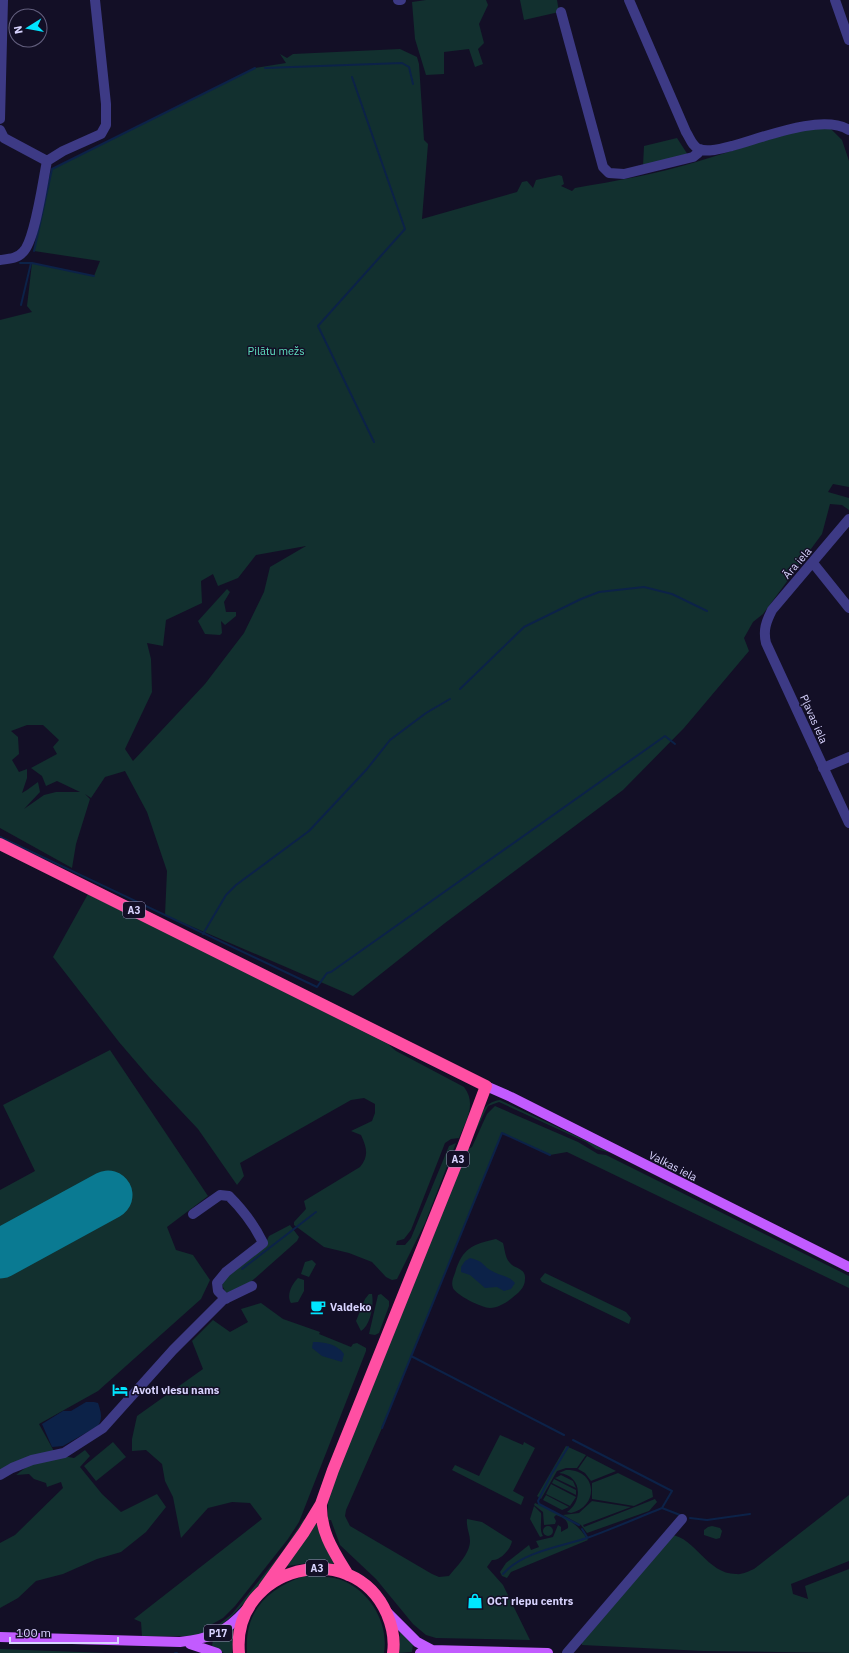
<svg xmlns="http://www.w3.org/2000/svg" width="849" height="1653" font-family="'IBM Plex Sans',sans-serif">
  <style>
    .green { fill: #12302f; fill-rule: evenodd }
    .water { fill: #0c2248 }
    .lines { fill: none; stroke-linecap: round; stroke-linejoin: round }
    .stream { stroke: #0c2248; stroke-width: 2 }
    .runway { stroke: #0a7a92; stroke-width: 49 }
    .minor { stroke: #3d3a85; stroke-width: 10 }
    .major { stroke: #c25bff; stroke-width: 10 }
    .highway { stroke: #ff4fa3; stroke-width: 12 }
    .labels { text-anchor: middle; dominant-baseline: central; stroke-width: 3; stroke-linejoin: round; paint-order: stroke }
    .shield { fill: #130f26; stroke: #9e99be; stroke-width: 1 }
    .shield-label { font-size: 10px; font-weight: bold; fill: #d9d4ff }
    .park-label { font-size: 11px; fill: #5fe0c0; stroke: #130f26 }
    .street-label { font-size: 11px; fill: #d9d4ff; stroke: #130f26 }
    .poi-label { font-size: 11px; font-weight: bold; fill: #d9d4ff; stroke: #130f26; text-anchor: start }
  </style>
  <rect width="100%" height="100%" fill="#130f26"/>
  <!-- green -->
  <path class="green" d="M426,0H486L488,5L479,24L484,43L478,49L483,64L475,67L469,49L444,52V74L426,75L415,39L412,2Z
    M520,0H557L559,12L524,20Z
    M400,49L417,57L419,64L424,140L428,144L422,219L517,192L522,182L527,181L533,188L536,180L559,175L562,176L564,184L561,186L572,191L575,188C616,181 656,174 696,162C740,149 784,132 828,126L842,140L849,161V487L833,484L828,492L849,498V510L842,505L830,504L822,534L763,614L753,622L744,638L749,651L684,728L623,790L445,923L353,996L165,915L167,871L147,812L125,771L105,777L91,798L85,794L90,799L76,844L72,868L0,828V320L32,312L27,306L32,263L94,276L100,261L34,251L52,169L255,68L286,63L280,54L287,58L293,54ZM306,546L270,567L264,592L244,633L205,684L133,761L125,749L152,692L151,659L147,643L163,646L166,620L202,603L201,581L213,574L218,586L238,578L256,555ZM27,725H43L59,740L53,747L57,754L31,768L42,776L46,786L57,781L80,792H56L44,795L24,809L40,792L38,782L27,790L22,793L27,778V769L19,772L12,760L19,754L18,737L11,731Z
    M677,138L688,155L643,166L644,146Z
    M227,589L230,592L224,602L226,612H236V616L225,625L221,621L222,633L220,635L205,634L198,621Z
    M88,894L388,1044L396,1051L464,1087C477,1104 466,1120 459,1138L451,1139L445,1143L411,1230L404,1239L397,1241L396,1245H405L411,1238L449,1146L456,1143L425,1223L397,1279L392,1280L386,1277L372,1262L349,1253L324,1247L294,1225V1222L306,1209L304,1201L360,1167C369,1156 367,1148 361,1135L351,1131L372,1121L375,1113V1104L364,1098L351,1100L240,1163L244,1176L237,1185L198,1129L149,1077L119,1042L53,957Z
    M110,1050L208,1196L167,1227L176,1250L193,1255L210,1280L201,1299L98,1391L39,1424L55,1453L0,1473V1190L35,1171L3,1105Z
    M500,1100L591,1143L829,1262L849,1273L611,1153L596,1149L586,1142L499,1102L488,1106L475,1132C480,1118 482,1102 500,1100Z
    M495,1106L578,1142L598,1154L606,1155L849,1276V1288L567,1152L550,1155L502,1133L382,1428L346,1510L345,1516L350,1526L432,1574L439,1577L449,1576C456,1567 470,1554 470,1541C470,1534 466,1527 467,1519L482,1522L512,1541C511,1549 500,1561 492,1560L487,1567L503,1585L530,1640L436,1638L426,1635L413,1624L376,1579L340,1545L331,1520H328V1503L335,1479L468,1149L472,1147L487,1114Z
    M290,1225L299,1237L297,1241L244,1288L226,1293L222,1285L223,1280L263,1248L269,1236Z
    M496,1239L503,1243C505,1250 505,1258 510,1263C515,1269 526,1268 525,1279C525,1288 518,1293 512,1298C506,1303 498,1308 490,1308C482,1308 456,1295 453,1288C451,1283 453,1278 455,1273C462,1249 472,1244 496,1239Z
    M312,1260L316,1264L309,1277L301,1274L305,1262Z
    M545,1273L626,1312L631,1318L629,1324L542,1282L540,1279Z
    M298,1278L304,1280V1291L298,1302L291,1303C286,1295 292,1284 298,1278Z
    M369,1294H372C374,1304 371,1325 361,1331L356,1321L365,1299Z
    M381,1294L389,1301V1306L379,1333L375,1335L369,1334L378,1295Z
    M261,1303L283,1319L320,1332L319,1334L351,1347L353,1344L357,1343L366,1348V1351L299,1522L288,1539L235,1606L223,1618L207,1627V1633L196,1636H142L141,1622L134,1619L262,1519L250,1503L232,1502L208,1508L181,1538L173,1497L165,1481L162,1464L146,1450L132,1451V1439L137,1416L203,1369L192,1341L213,1320L230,1332L248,1322L241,1309Z
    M500,1435L523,1445L524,1442L535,1448L513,1491L524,1497L521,1505L452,1470L455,1465L479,1476Z
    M113,1442L126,1457L96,1481L84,1466Z
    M566,1446L586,1455L577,1468H566L557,1471L541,1499L537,1496Z
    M85,1450L90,1456L80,1467L102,1494L121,1512L157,1494L166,1507L146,1532L121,1552L97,1559L63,1574L36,1581L18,1598L0,1608V1543L15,1535L63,1488L61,1482L47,1487L46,1483L34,1479L29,1474L16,1475L29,1465L63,1456L74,1458Z
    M587,1456L616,1471L591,1481L585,1473L578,1469Z
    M566,1470C597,1469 600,1506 571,1513L567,1512C584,1500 581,1475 559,1473Z
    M618,1473L652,1490L653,1497L634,1506L592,1499V1483Z
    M561,1475L573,1481L576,1488L555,1478Z
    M554,1479L576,1490V1495L552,1483Z
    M551,1484L576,1497L570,1506L546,1494Z
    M546,1495L569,1507L562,1510L543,1500Z
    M849,1495V1561L791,1584L793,1594L808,1599L805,1586L849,1569V1653L703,1651L582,1645V1640L671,1535C695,1537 707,1574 736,1574C742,1575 749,1571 754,1569Z
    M655,1499L657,1502L649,1511L587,1533L581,1525L563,1515L579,1513L592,1501L631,1507L583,1525L584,1527Z
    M535,1503C557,1513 574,1518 588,1540L511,1572L507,1578L502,1576L500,1572L506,1563L529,1545L531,1550L539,1547L536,1541L553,1537L558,1525L561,1527V1532L568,1528C569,1519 561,1517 556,1515L554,1517L556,1521L555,1524L544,1525L543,1512L534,1505Z
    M534,1506L541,1513C542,1520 539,1530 543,1536L540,1537L530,1519Z
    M304,1519L305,1520C289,1546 237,1623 210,1631L232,1614L282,1552Z
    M314,1524H318L337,1564L315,1562L287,1566L286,1565Z
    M543 1531a5 5 0 1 1 10 0a5 5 0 1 1-10 0Z
    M712,1526L720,1528L722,1531L720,1538L716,1539L704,1535V1530L708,1527Z
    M304,1576C318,1576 331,1576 344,1581C371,1593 389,1624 384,1653H247C244,1611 267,1589 304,1576Z
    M234,1629L232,1653H224L212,1646L213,1640Z
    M400,1632L413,1644L412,1652L399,1653Z
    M0,1649L106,1653H0Z"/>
  <!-- water -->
  <path class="water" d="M470,1258C486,1262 482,1266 492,1271C500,1276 508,1275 515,1283L511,1289L504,1291L497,1287L485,1288L470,1275L461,1272V1267L465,1261Z
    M313,1342C325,1342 337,1344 344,1354L342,1362L322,1356L312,1348Z
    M86,1402H94L98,1403C101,1412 103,1418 98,1426L63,1446L52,1447L42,1424L63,1411H71Z"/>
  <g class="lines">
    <!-- stream -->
    <path class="stream" d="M265,68L402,63L409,67L413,84
      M352,77L405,229L318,326L374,442
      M34,251L52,169L255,68
      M20,263H32L94,276
      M21,305L31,263
      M460,689L524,627L581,599L599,592L644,587L672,594L707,611
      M0,837L317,987L327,973L331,972L665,736L675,744
      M203,934L226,895L236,885L309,831L367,769L390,740L426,713L450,699
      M242,1269L316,1212
      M411,1356L564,1435
      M382,1428L502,1133L550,1155
      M573,1440L672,1491L662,1508
      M568,1447L551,1475L538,1501L539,1504L579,1525
      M690,1518L707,1520L750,1514
      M582,1529L587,1537
      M503,1574C522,1552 559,1547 587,1538C612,1529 637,1518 662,1508L680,1515
      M175,1653H177"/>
    <!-- runway -->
    <path class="runway" d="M0,1254L108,1195"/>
    <!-- minor -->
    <path class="minor" d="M398,0H401
      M629,0L686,132C690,138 692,146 699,149C709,153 722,148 732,146C762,138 823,113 849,130
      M835,0L849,40
      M561,12L603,167L609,173L624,174L693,157L698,153L700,149
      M0,119L3,0
      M0,130L4,138L47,161
      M0,260C8,259 17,259 23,252C35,241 43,180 47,161L63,151L101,134L106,125V104L95,0
      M849,519L772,610C766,622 763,630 766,643L849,823
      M813,563L849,608
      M823,768L849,757
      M193,1214L220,1195L229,1196C244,1211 254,1224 263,1243L226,1272L217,1283L218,1291L226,1299
      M0,1475L12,1468L32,1460L64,1453L103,1428L173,1350L223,1300L252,1286
      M567,1653L682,1519"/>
    <!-- major -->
    <path class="major" d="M486,1086L511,1097L849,1267
      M387,1612L417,1642L432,1650
      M0,1637L180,1642C211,1638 224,1634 246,1610
      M190,1644L217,1653
      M420,1653L432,1650L548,1653"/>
    <!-- highway -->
    <path class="highway" d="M0,844L486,1086L463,1147L333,1470L321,1504L304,1532L264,1588
      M321,1504C320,1532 334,1552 348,1575
      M239,1653C231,1567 353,1535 387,1614C392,1626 395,1640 393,1653"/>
  </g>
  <!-- icons -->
  <defs>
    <symbol id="cafe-bare" viewBox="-9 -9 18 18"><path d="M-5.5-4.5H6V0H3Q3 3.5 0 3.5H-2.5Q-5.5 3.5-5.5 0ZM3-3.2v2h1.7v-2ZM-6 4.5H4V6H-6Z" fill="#00e5ff" stroke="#130f26" stroke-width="2.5" paint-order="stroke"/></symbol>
    <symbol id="hotel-bare" viewBox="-9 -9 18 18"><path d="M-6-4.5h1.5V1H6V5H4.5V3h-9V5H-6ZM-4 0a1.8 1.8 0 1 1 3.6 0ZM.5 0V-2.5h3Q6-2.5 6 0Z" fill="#00e5ff" stroke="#130f26" stroke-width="2.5" paint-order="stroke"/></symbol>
    <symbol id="shop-bare" viewBox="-9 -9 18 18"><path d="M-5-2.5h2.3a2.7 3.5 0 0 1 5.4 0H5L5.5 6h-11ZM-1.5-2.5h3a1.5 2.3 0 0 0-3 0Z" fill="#00e5ff" stroke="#130f26" stroke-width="2.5" paint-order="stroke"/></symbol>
  </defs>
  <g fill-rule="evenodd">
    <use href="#cafe-bare" x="307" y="1296" width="22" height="22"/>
    <use href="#hotel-bare" x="109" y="1379" width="22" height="22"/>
    <use href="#shop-bare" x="464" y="1590" width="22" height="22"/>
  </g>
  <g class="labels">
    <!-- shield labels -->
    <g class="shield">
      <rect x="123" y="902" width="22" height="16" rx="3"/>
      <rect x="447" y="1151" width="22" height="16" rx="3"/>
      <rect x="306" y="1560" width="22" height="16" rx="3"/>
      <rect x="204" y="1625" width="28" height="16" rx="3"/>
    </g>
    <g class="shield-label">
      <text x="134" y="910">A3</text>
      <text x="458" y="1159">A3</text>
      <text x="317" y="1568">A3</text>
      <text x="218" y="1633">P17</text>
    </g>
    <!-- park labels -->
    <g class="park-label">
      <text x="276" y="351">Pilātu mežs</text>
    </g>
    <!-- street labels -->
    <g class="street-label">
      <text transform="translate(797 563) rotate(-49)">Āra iela</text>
      <text transform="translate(814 719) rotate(66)">Pļavas iela</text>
      <text transform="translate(673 1166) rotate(27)">Valkas iela</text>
    </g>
    <!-- poi labels -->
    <g class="poi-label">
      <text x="330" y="1307">Valdeko</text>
      <text x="132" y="1390">Avoti viesu nams</text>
      <text x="487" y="1601">OCT riepu centrs</text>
    </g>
  </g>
  <!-- north arrow -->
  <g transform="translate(28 28) rotate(259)"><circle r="19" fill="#130f26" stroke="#625e7d"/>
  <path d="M0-3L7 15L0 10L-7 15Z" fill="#00e5ff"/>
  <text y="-6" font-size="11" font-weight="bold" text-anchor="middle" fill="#d9d4ff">N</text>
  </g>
  <!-- scale -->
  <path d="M10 1637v6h108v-6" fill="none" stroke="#d9d4ff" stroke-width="2"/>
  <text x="16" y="1637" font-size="12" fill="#d9d4ff" stroke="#130f26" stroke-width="3" paint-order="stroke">100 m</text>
</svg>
